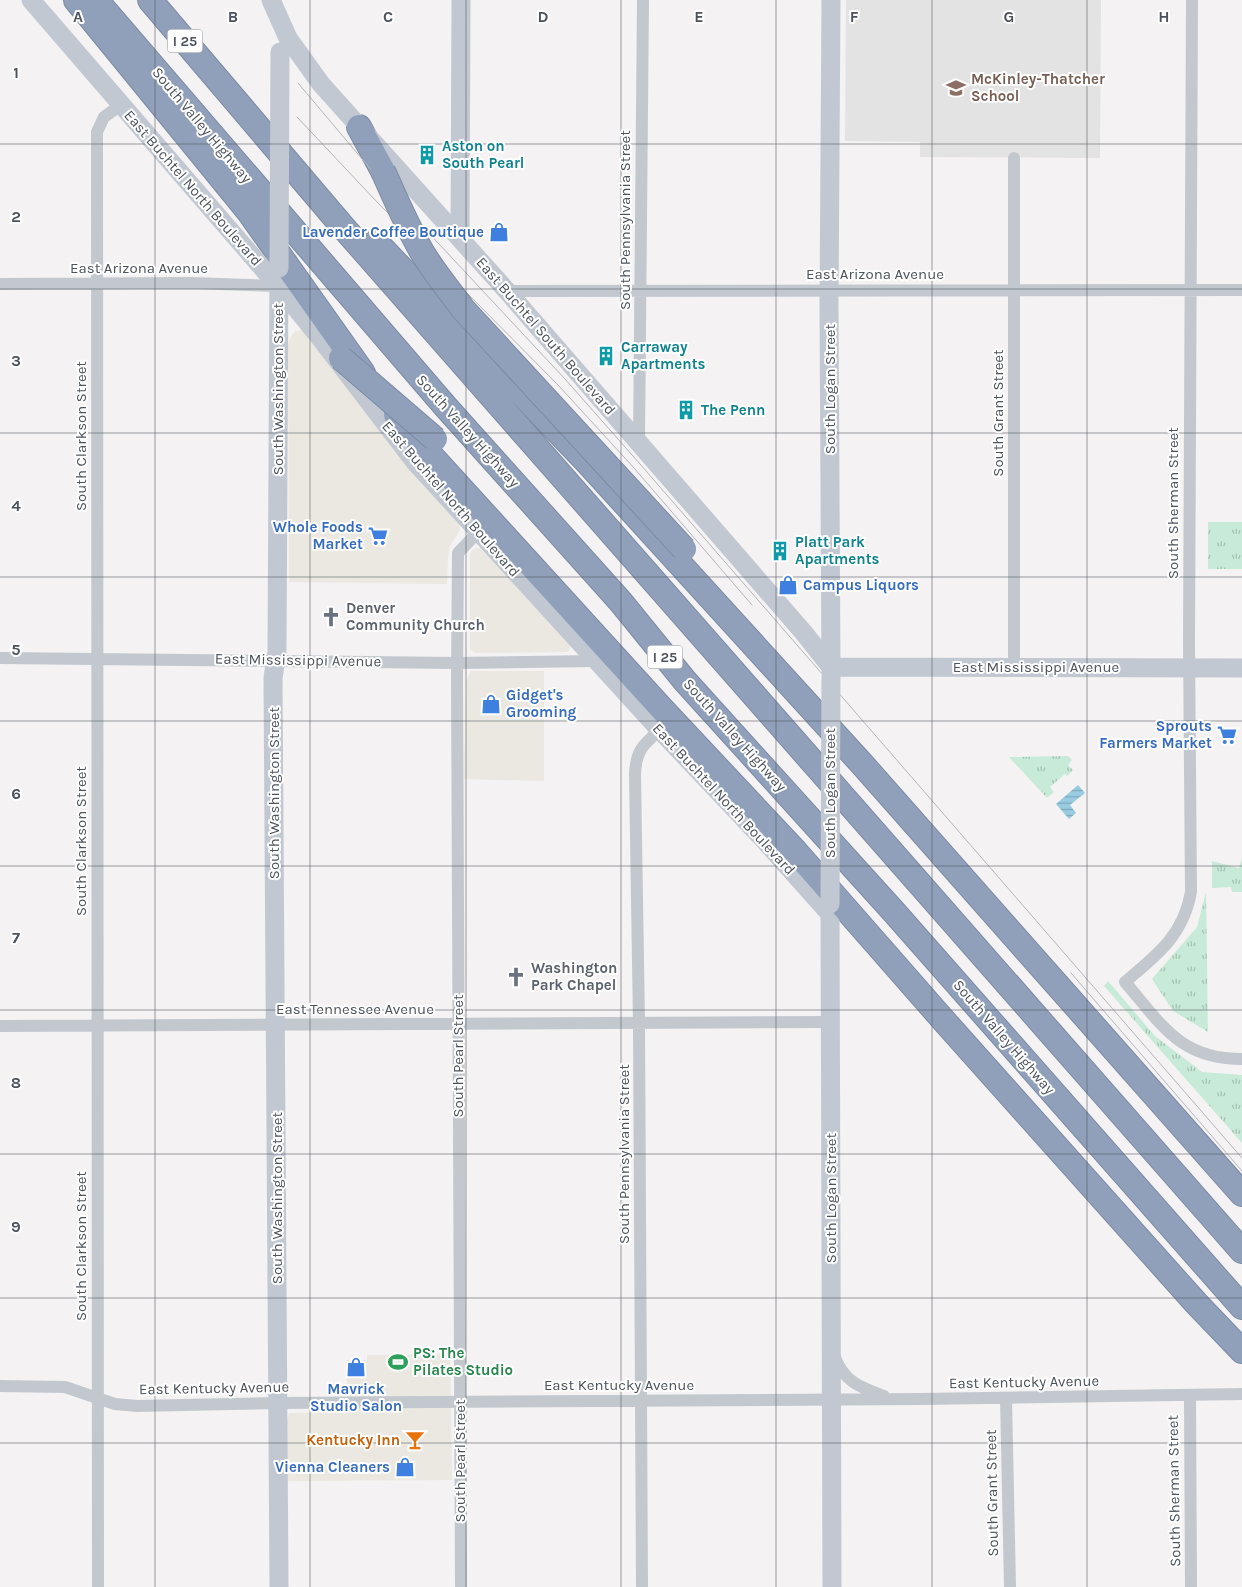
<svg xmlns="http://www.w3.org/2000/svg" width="1242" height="1587" font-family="Karla,sans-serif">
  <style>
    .commercial { fill: #eae8e0 }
    .education { fill: #e4e3e3 }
    .grass { fill: url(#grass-tufts) }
    .water { fill: url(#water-rules) }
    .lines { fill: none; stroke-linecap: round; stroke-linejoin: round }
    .highway-casing { stroke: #7b8ba5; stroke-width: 26 }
    .street { stroke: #c2c8ce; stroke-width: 12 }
    .secondary { stroke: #c2c8d2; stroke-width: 19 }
    .highway { stroke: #90a0ba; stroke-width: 24 }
    .tram { stroke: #b5b6bb; stroke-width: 1 }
    .highway-bridge-casing { stroke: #7b8ba5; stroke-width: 26; stroke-linecap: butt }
    .secondary-bridge { stroke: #c2c8d2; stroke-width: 19 }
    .highway-bridge { stroke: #90a0ba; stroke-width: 24 }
    .grid { fill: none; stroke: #4c535d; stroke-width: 1; stroke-opacity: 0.55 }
    .labels { text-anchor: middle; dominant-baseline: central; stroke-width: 4; stroke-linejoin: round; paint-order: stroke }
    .shield { fill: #fff; stroke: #82878e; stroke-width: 1 }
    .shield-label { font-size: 14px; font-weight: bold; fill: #4c535d }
    .education-label { font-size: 15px; font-weight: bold; fill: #785e54; stroke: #fff; text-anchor: start }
    .street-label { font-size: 15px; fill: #4c535d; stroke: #fff }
    .culture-label { font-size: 15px; font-weight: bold; fill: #0d838f; stroke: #fff; text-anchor: start }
    .shop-label { font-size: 15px; font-weight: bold; fill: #366cbe; stroke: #fff; text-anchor: end }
    .worship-label { font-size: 15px; font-weight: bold; fill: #5b616d; stroke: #fff; text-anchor: start }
    .leisure-label { font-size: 15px; font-weight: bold; fill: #27864d; stroke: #fff; text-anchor: start }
    .food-label { font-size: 15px; font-weight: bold; fill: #c56008; stroke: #fff; text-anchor: end }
    .grid-label { font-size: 16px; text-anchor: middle; font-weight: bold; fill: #4c535d; stroke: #fff; stroke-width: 4; stroke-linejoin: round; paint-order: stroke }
  </style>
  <defs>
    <pattern id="grass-tufts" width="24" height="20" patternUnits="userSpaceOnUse" patternTransform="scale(1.25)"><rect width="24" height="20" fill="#c7ebd8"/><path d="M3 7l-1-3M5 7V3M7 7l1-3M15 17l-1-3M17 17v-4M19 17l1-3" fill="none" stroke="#a4c1b2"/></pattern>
    <pattern id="water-rules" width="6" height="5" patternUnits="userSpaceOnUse" patternTransform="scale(1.25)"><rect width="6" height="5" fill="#99cce2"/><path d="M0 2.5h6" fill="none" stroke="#7fa8ba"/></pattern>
  </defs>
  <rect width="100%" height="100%" fill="#f4f2f2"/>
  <!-- commercial -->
  <path class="commercial" d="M302,330L459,522L460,530L450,546L448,556L447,584L289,582L288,346L290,338L295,331Z
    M477,548L486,549L571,645L568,652L477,653L472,651L470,647V555L472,550Z
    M471,671H544V781L464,779L466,681Z
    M450,1354L452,1480L287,1481V1420L289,1413L348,1412L346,1360H367V1355Z"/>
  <!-- education -->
  <path class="education" d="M846,0H1101L1100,158L920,157V142L845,141Z"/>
  <!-- grass -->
  <path class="grass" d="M1208,522H1242V569H1208Z
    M1068,756L1072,760L1068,765L1073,770L1067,776L1065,774L1050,787L1054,792L1047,798L1009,757Z
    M1242,858V892H1232L1231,887L1212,888V861L1239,868Z
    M1206,892L1208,1032L1173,1011L1152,979L1197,927Z
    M1108,981L1155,1036L1202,1072L1242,1075V1143L1104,986Z"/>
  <!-- water -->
  <path class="water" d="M1078,785L1085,793L1070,805L1076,813L1069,819L1056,804Z"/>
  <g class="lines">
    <defs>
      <path id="highway" d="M76,0L249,212L363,373
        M96,0L445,406L620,601L685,681L894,912L1242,1307
        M150,0L343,227L1242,1251
        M359,127L383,171
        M376,242L586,461L862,764L1242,1194
        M396,415L425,449L662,709L796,852L945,1022L1196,1303L1242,1351"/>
    </defs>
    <!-- highway casing -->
    <use href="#highway" class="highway-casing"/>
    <!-- street -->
    <path class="street" d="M1192,0L1189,643L1191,892C1183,936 1157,955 1125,982C1162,1025 1180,1059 1242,1059
      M1014,158V667
      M0,284L191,283L278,286
      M507,291L1242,290
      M639,441L643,0
      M0,658L457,663L596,661
      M0,1026L830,1022
      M834,1355C844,1382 859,1387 884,1396
      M0,1386L65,1387L115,1404L137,1406L278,1403L921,1399L1242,1394
      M1190,1395L1191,1587
      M1006,1398L1010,1587
      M98,1587L97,132L104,117L121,105
      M461,1587L457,677L458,553L478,532
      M642,1587L639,1023L635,774C636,750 643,745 660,730"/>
    <!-- secondary -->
    <path class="secondary" d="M31,0L278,286L321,339L415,462L660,730L764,840L830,914
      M271,0L288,38L321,84L507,291L804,633L831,667
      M460,238L461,0
      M279,268L277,652L273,678L279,1587
      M831,667L1242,668
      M831,671L829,305L831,0
      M830,904L832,1587"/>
    <!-- highway -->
    <use href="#highway" class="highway"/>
    <!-- tram -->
    <path class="tram" d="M298,83L384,185L565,379L640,464L1242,1158
      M297,117L377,202L559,386L634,468L752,605
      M1071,973L1242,1171"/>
    <defs>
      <path id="highway-bridge" d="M383,171C395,198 407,226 422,252C434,272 449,290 463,309L684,549
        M341,358L435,439"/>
    </defs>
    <!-- highway-bridge casing -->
    <use href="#highway-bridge" class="highway-bridge-casing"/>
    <!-- secondary-bridge -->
    <path class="secondary-bridge" d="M279,268L280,52
      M830,904L831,676"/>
    <!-- highway-bridge -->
    <use href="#highway-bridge" class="highway-bridge"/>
  </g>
  <!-- grid -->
  <path class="grid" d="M155,0V1587M310,0V1587M466,0V1587M621,0V1587M776,0V1587M932,0V1587M1087,0V1587M0,144H1242M0,289H1242M0,433H1242M0,577H1242M0,721H1242M0,866H1242M0,1010H1242M0,1154H1242M0,1298H1242M0,1443H1242"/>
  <!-- icons -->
  <defs>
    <symbol id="school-bare" viewBox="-9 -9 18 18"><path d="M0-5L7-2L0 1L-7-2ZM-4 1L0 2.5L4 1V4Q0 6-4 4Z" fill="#8d6e63" stroke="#fff" stroke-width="2.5" paint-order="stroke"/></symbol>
    <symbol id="building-bare" viewBox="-9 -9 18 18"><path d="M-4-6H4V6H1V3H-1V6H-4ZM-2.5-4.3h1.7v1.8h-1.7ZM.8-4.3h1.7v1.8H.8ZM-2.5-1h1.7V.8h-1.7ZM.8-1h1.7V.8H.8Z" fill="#0f9aa8" stroke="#fff" stroke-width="2.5" paint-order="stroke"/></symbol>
    <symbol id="shop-bare" viewBox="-9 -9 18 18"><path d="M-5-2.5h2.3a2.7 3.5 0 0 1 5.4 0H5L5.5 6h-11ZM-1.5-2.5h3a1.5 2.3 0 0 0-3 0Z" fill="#3f7fe0" stroke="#fff" stroke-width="2.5" paint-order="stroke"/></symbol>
    <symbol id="supermarket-bare" viewBox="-9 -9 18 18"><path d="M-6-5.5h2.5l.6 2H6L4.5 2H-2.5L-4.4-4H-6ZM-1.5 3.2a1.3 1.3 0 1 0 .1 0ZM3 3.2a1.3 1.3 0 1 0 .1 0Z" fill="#3f7fe0" stroke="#fff" stroke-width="2.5" paint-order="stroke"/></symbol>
    <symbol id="church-bare" viewBox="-9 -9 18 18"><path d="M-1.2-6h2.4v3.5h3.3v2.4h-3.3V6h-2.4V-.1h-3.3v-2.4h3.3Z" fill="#6b7280" stroke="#fff" stroke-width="2.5" paint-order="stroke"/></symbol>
    <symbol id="stadium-bare" viewBox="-9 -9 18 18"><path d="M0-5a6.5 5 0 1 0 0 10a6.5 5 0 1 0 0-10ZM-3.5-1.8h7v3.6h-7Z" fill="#2e9e5b" stroke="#fff" stroke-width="2.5" paint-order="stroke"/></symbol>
    <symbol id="bar-bare" viewBox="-9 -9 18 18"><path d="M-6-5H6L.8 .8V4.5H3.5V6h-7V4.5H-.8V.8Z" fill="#e8710a" stroke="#fff" stroke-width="2.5" paint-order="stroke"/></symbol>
  </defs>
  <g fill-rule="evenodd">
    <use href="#school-bare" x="942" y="74" width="28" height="28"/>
    <use href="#building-bare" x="413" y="141" width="28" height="28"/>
    <use href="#shop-bare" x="485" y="218" width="28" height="28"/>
    <use href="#building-bare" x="592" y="342" width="28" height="28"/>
    <use href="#building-bare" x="672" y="396" width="28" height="28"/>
    <use href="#supermarket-bare" x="364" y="522" width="28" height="28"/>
    <use href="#building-bare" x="766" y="537" width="28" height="28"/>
    <use href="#shop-bare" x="774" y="571" width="28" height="28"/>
    <use href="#church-bare" x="317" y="603" width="28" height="28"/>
    <use href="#shop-bare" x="477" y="690" width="28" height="28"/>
    <use href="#supermarket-bare" x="1213" y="721" width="28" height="28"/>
    <use href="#church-bare" x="502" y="963" width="28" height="28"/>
    <use href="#stadium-bare" x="384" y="1348" width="28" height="28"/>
    <use href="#shop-bare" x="342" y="1353" width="28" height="28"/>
    <use href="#bar-bare" x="401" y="1426" width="28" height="28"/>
    <use href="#shop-bare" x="391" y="1453" width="28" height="28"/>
  </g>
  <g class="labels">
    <!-- shield labels -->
    <g class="shield">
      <rect x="167.5" y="29.5" width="35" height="23" rx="4"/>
      <rect x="647.5" y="645.5" width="35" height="23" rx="4"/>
    </g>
    <g class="shield-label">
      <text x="185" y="41">I 25</text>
      <text x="665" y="657">I 25</text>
    </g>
    <!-- education labels -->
    <g class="education-label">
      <text x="971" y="79">McKinley-Thatcher<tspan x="971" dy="17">School</tspan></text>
    </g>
    <!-- street labels -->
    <g class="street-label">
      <text transform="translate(202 125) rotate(50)">South Valley Highway</text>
      <text transform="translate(193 188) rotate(49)">East Buchtel North Boulevard</text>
      <text transform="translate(625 220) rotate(-90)">South Pennsylvania Street</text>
      <text x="139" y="268">East Arizona Avenue</text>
      <text x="875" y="274">East Arizona Avenue</text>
      <text transform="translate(546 336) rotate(49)">East Buchtel South Boulevard</text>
      <text transform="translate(278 389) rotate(-90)">South Washington Street</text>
      <text transform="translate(830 389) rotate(-90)">South Logan Street</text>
      <text transform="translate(998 413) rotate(-90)">South Grant Street</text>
      <text transform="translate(468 431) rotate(48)">South Valley Highway</text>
      <text transform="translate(81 436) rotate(-90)">South Clarkson Street</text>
      <text transform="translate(451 499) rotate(49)">East Buchtel North Boulevard</text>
      <text transform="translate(1173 503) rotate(-90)">South Sherman Street</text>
      <text transform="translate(298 660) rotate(1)">East Mississippi Avenue</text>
      <text x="1036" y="667">East Mississippi Avenue</text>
      <text transform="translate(735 735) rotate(48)">South Valley Highway</text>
      <text transform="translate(274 793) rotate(-90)">South Washington Street</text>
      <text transform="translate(830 793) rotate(-90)">South Logan Street</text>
      <text transform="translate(724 799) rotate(47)">East Buchtel North Boulevard</text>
      <text transform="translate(81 841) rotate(-90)">South Clarkson Street</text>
      <text x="355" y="1009">East Tennessee Avenue</text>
      <text transform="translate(1004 1037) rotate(49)">South Valley Highway</text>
      <text transform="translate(458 1056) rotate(-90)">South Pearl Street</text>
      <text transform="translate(624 1154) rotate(-90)">South Pennsylvania Street</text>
      <text transform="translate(277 1198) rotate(-90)">South Washington Street</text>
      <text transform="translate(831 1198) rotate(-90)">South Logan Street</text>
      <text transform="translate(81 1246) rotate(-90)">South Clarkson Street</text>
      <text transform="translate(1024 1382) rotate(-1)">East Kentucky Avenue</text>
      <text x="619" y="1385">East Kentucky Avenue</text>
      <text transform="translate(214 1388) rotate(-1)">East Kentucky Avenue</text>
      <text transform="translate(460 1461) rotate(-90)">South Pearl Street</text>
      <text transform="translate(1174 1491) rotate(-91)">South Sherman Street</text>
      <text transform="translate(992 1493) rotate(-91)">South Grant Street</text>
    </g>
    <!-- culture labels -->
    <g class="culture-label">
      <text x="442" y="146">Aston on<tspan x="442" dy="17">South Pearl</tspan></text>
      <text x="621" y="347">Carraway<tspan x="621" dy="17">Apartments</tspan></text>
      <text x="701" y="410">The Penn</text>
      <text x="795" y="542">Platt Park<tspan x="795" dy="17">Apartments</tspan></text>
    </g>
    <!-- shop labels -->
    <g class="shop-label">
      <text x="484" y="232">Lavender Coffee Boutique</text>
      <text x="363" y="527">Whole Foods<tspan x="363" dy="17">Market</tspan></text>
      <text x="803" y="585" text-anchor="start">Campus Liquors</text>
      <text x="506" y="695" text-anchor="start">Gidget's<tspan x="506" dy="17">Grooming</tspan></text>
      <text x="1212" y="726">Sprouts<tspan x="1212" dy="17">Farmers Market</tspan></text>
      <text x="356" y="1389" text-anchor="middle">Mavrick<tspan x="356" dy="17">Studio Salon</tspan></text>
      <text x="390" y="1467">Vienna Cleaners</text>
    </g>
    <!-- worship labels -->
    <g class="worship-label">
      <text x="346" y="608">Denver<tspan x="346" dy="17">Community Church</tspan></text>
      <text x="531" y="968">Washington<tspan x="531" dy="17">Park Chapel</tspan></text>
    </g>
    <!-- leisure labels -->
    <g class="leisure-label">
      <text x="413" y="1353">PS: The<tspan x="413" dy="17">Pilates Studio</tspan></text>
    </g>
    <!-- food labels -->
    <g class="food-label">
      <text x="400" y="1440">Kentucky Inn</text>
    </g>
  </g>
  <g class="grid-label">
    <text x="78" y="22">A</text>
    <text x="233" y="22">B</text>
    <text x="388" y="22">C</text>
    <text x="543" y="22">D</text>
    <text x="699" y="22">E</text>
    <text x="854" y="22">F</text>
    <text x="1009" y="22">G</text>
    <text x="1164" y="22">H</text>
    <text x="16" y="78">1</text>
    <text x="16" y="222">2</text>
    <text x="16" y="366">3</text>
    <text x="16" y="511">4</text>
    <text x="16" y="655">5</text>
    <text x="16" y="799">6</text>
    <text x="16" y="943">7</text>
    <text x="16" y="1088">8</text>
    <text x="16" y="1232">9</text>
  </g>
</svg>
